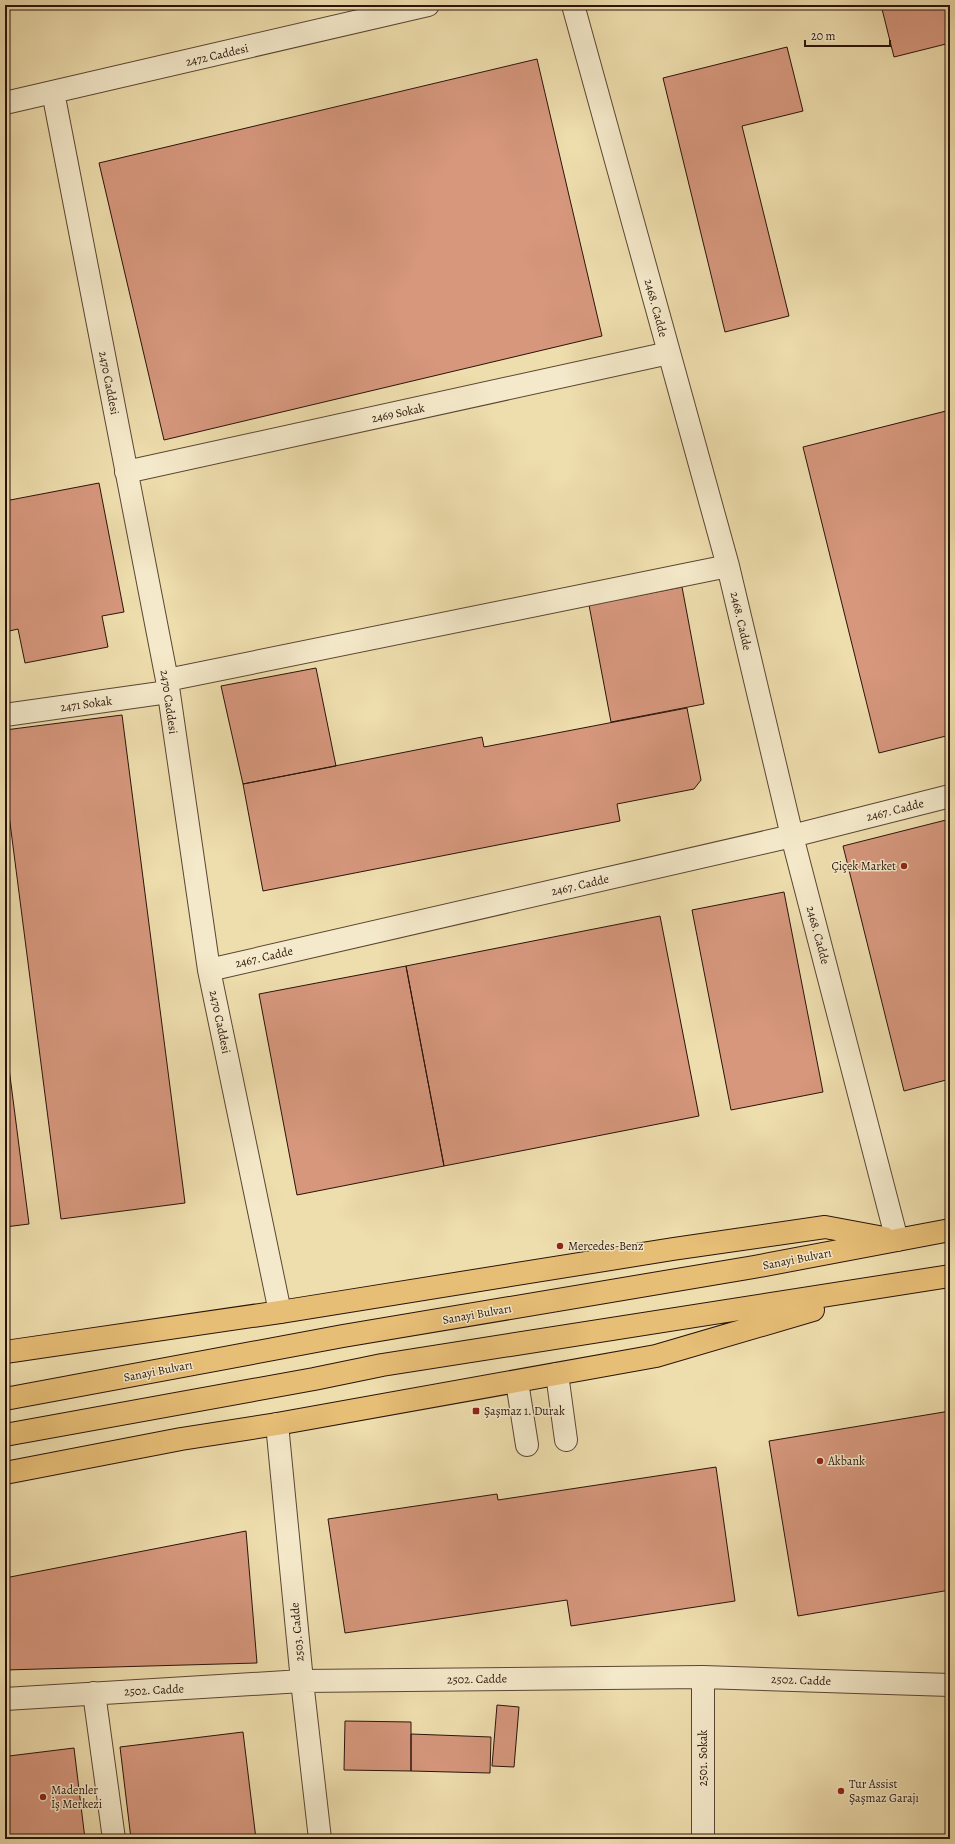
<svg xmlns="http://www.w3.org/2000/svg" width="955" height="1844" font-family="Alegreya,serif">
  <style>
    .building { fill: #d6977d; stroke: #2a130a }
    .lines { fill: none; stroke-linecap: round; stroke-linejoin: round }
    .minor-casing { stroke: #5b4633; stroke-width: 24 }
    .major-casing { stroke: #2a130a; stroke-width: 24 }
    .minor { stroke: #f4e9ca; stroke-width: 22 }
    .major { stroke: #e7be76; stroke-width: 22 }
    .poi-dot { fill: #8f2418; stroke: #f4e9ca; stroke-width: 1.5 }
    .labels { text-anchor: middle; dominant-baseline: central; stroke-width: 3; stroke-linejoin: round; paint-order: stroke }
    .street-label { font-size: 12px; fill: #2a130a; stroke: #f4e9ca }
    .poi-label { font-size: 12px; fill: #2a130a; stroke: #f4e9ca; text-anchor: start }
  </style>
  <rect width="100%" height="100%" fill="#eeddad"/>
  <filter id="stains"><feTurbulence type="fractalNoise" baseFrequency=".005" numOctaves="4"/><feColorMatrix values="0 0 0 0 .2 0 0 0 0 .09 0 0 0 0 .02 0 0 0 .5 -.17"/></filter>
  <radialGradient id="worn" r=".72"><stop offset=".6" stop-color="#630" stop-opacity="0"/><stop offset="1" stop-color="#630" stop-opacity=".3"/></radialGradient>
  <!-- building -->
  <path class="building" d="M881,5H949L950,43L894,57Z
    M787,47L803,111L742,126L789,316L725,332L663,78Z
    M537,59L602,336L164,440L99,163Z
    M950,410V735L879,753L803,447Z
    M99,483L124,612L102,616L108,647L25,663L18,629L5,632V501Z
    M682,587L704,704L611,722L589,605Z
    M316,668L336,766L243,784L221,686Z
    M687,708L701,780L694,789L617,804L620,821L263,891L243,784L482,737L484,747Z
    M122,715L185,1203L61,1219L5,784V730Z
    M950,819V1079L904,1091L843,846Z
    M784,892L823,1092L731,1110L692,910Z
    M660,916L699,1116L444,1166L406,966Z
    M406,966L444,1166L297,1195L259,994Z
    M5,1037L29,1224L5,1227Z
    M950,1411V1590L798,1616L769,1441Z
    M716,1467L735,1601L571,1626L567,1600L345,1633L328,1519L497,1494L498,1500Z
    M246,1531L257,1663L5,1670V1578Z
    M497,1705L519,1707L514,1767L492,1766Z
    M345,1721L411,1722V1771L344,1770Z
    M243,1732L256,1839H131L120,1747Z
    M411,1734L491,1737L490,1773L411,1771Z
    M74,1748L85,1839H5V1750H9V1756Z"/>
  <g class="lines">
    <defs>
      <path id="minor" d="M573,5L728,566L792,836L897,1240
        M53,92L167,680L209,970L280,1312
        M5,103L428,5
        M126,472L669,353
        M167,680L728,566
        M5,715L168,692
        M209,970L792,836L950,796
        M557,1374L566,1440
        M517,1382L527,1445
        M277,1424L302,1681L320,1839
        M94,1693L114,1839
        M5,1699L302,1681L703,1677L950,1685
        M703,1839V1677"/>
      <path id="major" d="M5,1352L280,1312L673,1249L825,1227L884,1238
        M5,1399L343,1336L754,1267L950,1230
        M5,1435L314,1379L382,1365L950,1276
        M5,1473L181,1439L277,1424L656,1356L813,1310"/>
    </defs>
    <!-- minor casing -->
    <use href="#minor" class="minor-casing"/>
    <!-- major casing -->
    <use href="#major" class="major-casing"/>
    <!-- minor -->
    <use href="#minor" class="minor"/>
    <!-- major -->
    <use href="#major" class="major"/>
  </g>
  <!-- markers -->
  <g class="poi-dot">
    <circle cx="904" cy="866" r="4"/>
    <circle cx="560" cy="1246" r="4"/>
    <rect x="472" y="1407" width="8" height="8" rx="2"/>
    <circle cx="820" cy="1461" r="4"/>
    <circle cx="841" cy="1791" r="4"/>
    <circle cx="43" cy="1797" r="4"/>
  </g>
  <g class="labels">
    <!-- street labels -->
    <g class="street-label">
      <text transform="translate(217 55) rotate(-13)">2472 Caddesi</text>
      <text transform="translate(656 308) rotate(75)">2468. Cadde</text>
      <text transform="translate(109 383) rotate(79)">2470 Caddesi</text>
      <text transform="translate(398 413) rotate(-12)">2469 Sokak</text>
      <text transform="translate(741 621) rotate(77)">2468. Cadde</text>
      <text transform="translate(169 702) rotate(82)">2470 Caddesi</text>
      <text transform="translate(86 704) rotate(-8)">2471 Sokak</text>
      <text transform="translate(895 810) rotate(-14)">2467. Cadde</text>
      <text transform="translate(580 885) rotate(-13)">2467. Cadde</text>
      <text transform="translate(818 935) rotate(75)">2468. Cadde</text>
      <text transform="translate(264 957) rotate(-13)">2467. Cadde</text>
      <text transform="translate(220 1022) rotate(78)">2470 Caddesi</text>
      <text transform="translate(797 1259) rotate(-11)">Sanayi Bulvarı</text>
      <text transform="translate(477 1314) rotate(-10)">Sanayi Bulvarı</text>
      <text transform="translate(158 1371) rotate(-11)">Sanayi Bulvarı</text>
      <text transform="translate(297 1632) rotate(-95)">2503. Cadde</text>
      <text transform="translate(477 1679) rotate(-1)">2502. Cadde</text>
      <text transform="translate(801 1680) rotate(2)">2502. Cadde</text>
      <text transform="translate(154 1690) rotate(-3)">2502. Cadde</text>
      <text transform="translate(703 1758) rotate(-90)">2501. Sokak</text>
    </g>
    <!-- poi labels -->
    <g class="poi-label">
      <text x="896" y="866" text-anchor="end">Çiçek Market</text>
      <text x="568" y="1246">Mercedes-Benz</text>
      <text x="484" y="1411">Şaşmaz 1. Durak</text>
      <text x="828" y="1461">Akbank</text>
      <text x="849" y="1784">Tur Assist<tspan x="849" dy="14">Şaşmaz Garajı</tspan></text>
      <text x="51" y="1790">Madenler<tspan x="51" dy="14">İş Merkezi</tspan></text>
    </g>
  </g>
  <!-- margin -->
  <rect width="955" height="1844" fill="none" stroke="#eeddad" stroke-width="20"/>
  <rect x="6" y="6" width="943" height="1832" fill="none" stroke="#2a130a" stroke-width="2"/>
  <rect x="10" y="10" width="935" height="1824" fill="none" stroke="#2a130a"/>
  <!-- scale -->
  <path d="M805 40v6h85v-6" fill="none" stroke="#2a130a" stroke-width="2"/>
  <text x="811" y="40" font-size="12" fill="#2a130a" stroke="#f4e9ca" stroke-width="3" paint-order="stroke">20 m</text>
  <rect width="100%" height="100%" filter="url(#stains)"/>
  <rect width="100%" height="100%" fill="url(#worn)"/>
</svg>
